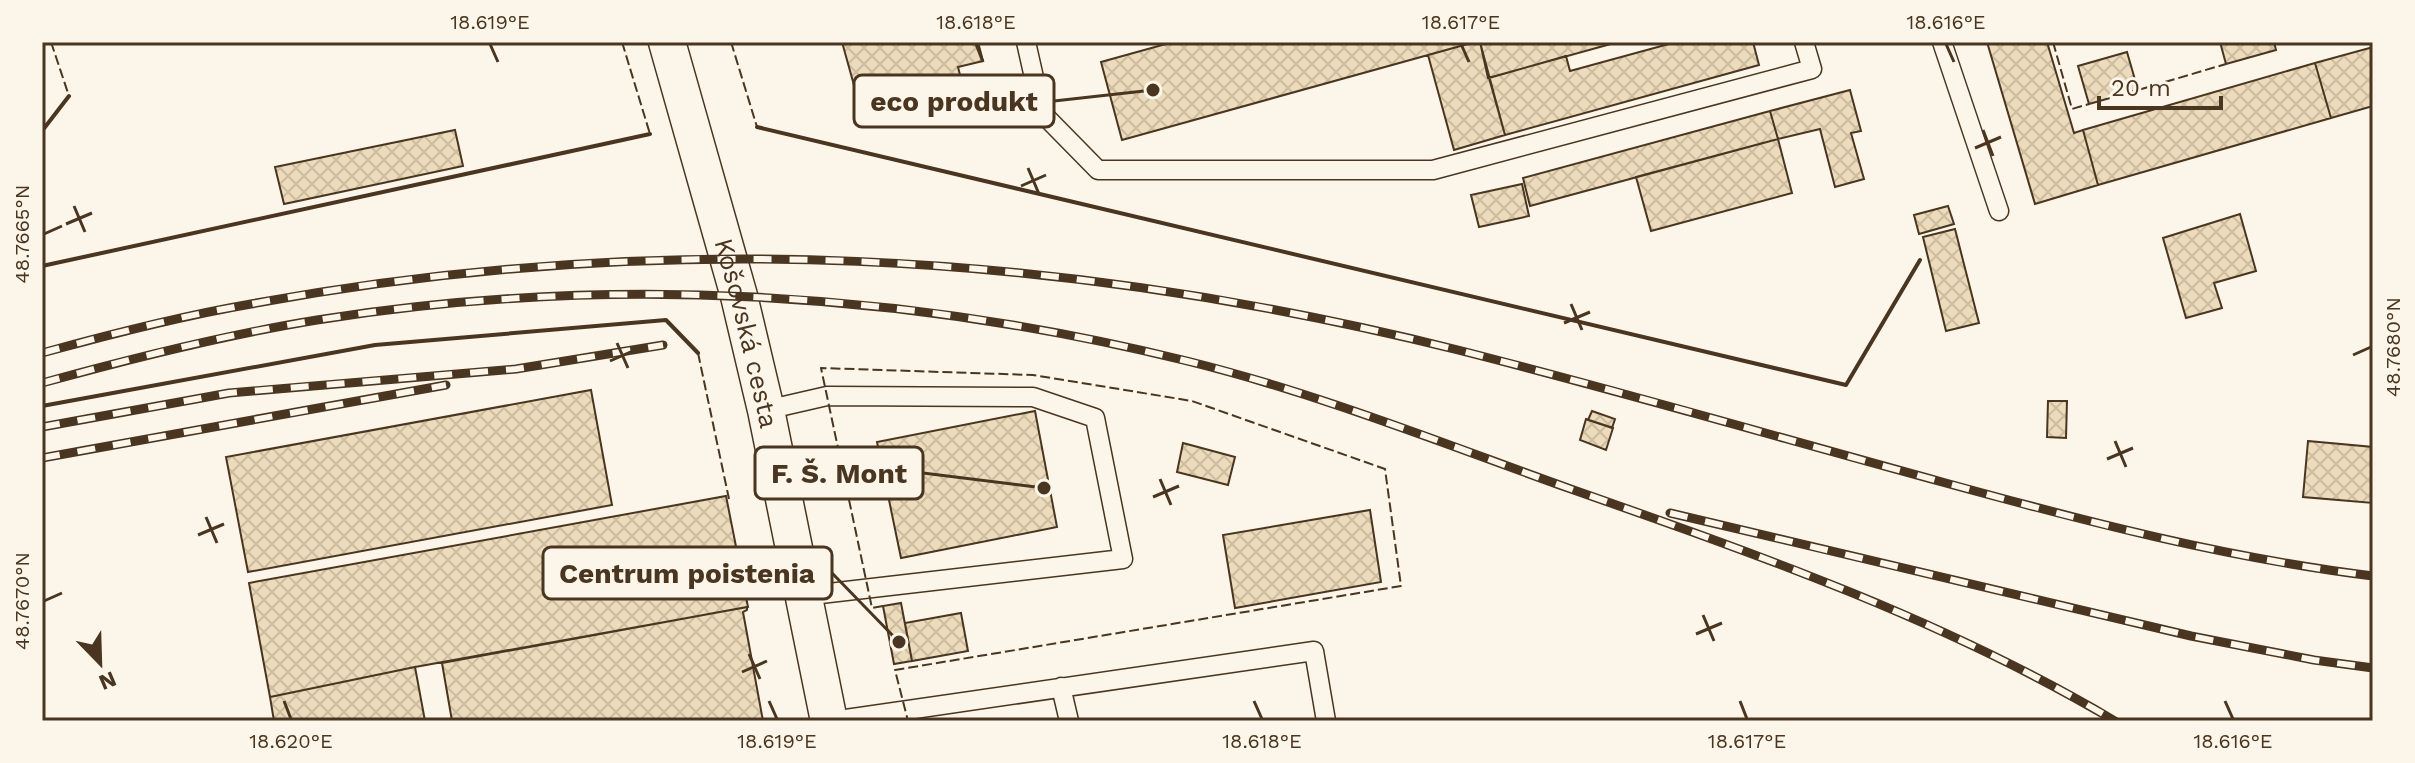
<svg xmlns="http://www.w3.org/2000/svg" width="2415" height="763" font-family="'Work Sans',sans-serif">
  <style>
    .building { fill: url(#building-cross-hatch); stroke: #4a3520; stroke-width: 2 }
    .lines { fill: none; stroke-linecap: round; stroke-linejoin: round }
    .lane-casing { stroke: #4a3520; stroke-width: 21 }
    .street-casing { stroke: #4a3520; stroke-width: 39 }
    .lane { stroke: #fbf6e9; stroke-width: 18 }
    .street { stroke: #fbf6e9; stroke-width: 36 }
    .rail-casing { stroke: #4a3520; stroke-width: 9 }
    .rail { stroke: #fbf6e9; stroke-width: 6; stroke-dasharray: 18; stroke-linecap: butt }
    .fence { stroke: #4a3520; stroke-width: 2; stroke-dasharray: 10 4; stroke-linecap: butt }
    .wall { stroke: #4a3520; stroke-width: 4 }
    .ticks { fill: none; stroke: #4a3520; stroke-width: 3 }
    .labels { text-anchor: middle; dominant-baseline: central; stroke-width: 6; stroke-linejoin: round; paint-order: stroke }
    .street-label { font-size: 26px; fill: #4a3520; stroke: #fbf6e9 }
    .leader { fill: none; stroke: #4a3520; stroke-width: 3 }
    .callout-dot { fill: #4a3520; stroke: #fbf6e9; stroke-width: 3 }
    .callout { fill: #fbf6e9; stroke: #4a3520; stroke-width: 3 }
    .callout-label { font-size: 28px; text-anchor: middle; font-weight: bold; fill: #4a3520 }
    .neatline { fill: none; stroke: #4a3520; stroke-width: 3 }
    .ticks-label { font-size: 20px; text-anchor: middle; fill: #4a3520 }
  </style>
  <defs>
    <pattern id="building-cross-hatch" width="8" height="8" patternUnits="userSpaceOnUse" patternTransform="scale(2)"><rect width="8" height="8" fill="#ecdcbc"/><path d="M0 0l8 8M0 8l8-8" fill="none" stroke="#ccbda1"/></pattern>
  </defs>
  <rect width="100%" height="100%" fill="#fbf6e9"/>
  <!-- building -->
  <path class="building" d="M842,42H978L983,61L958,67L963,87L862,114Z
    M1173,42H1475L1122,140L1101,62Z
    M1475,42H1480L1505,135L1454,150L1428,55Z
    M1480,42H1618L1488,78Z
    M1676,42H1753L1759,65L1505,135L1489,78L1566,56L1570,71Z
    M1987,42H2047L2074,133L2083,130L2098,185L2035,204Z
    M2220,42H2274L2276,50L2226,64Z
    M2373,47V106L2331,118L2315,63Z
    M2127,52L2138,90L2089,104L2078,66Z
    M2315,63L2331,118L2098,185L2083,130Z
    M1850,90L1861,131L1851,133L1864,179L1835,187L1820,129L1778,139L1770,111Z
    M1770,111L1778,139L1530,206L1523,178Z
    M455,130L463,166L284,204L275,167Z
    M1778,139L1792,193L1651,231L1636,177Z
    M1522,184L1529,216L1479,227L1471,195Z
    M1948,206L1954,224L1919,234L1914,215Z
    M2240,214L2256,271L2214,283L2222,308L2186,318L2163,238Z
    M1955,229L1979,323L1946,331L1923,237Z
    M591,390L612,505L248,572L226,457Z
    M2048,401H2067L2066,438L2047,437Z
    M1035,411L1057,527L901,558L877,442Z
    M1592,411L1615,419L1612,428L1588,420Z
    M1586,419L1613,428L1606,450L1580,440Z
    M2308,441L2373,447V503L2303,497Z
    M1183,443L1235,457L1228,485L1177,472Z
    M726,496L748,607L415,667L270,697L249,583Z
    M1370,510L1381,582L1235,608L1223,535Z
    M901,603L912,661L894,664L883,606Z
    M747,607V610L743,612L763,721H452L442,663Z
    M961,613L968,651L912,661L905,623Z
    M415,667L425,721H274L270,697Z"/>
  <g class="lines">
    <defs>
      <path id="lane" d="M1026,42L1042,113L1098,170H1433L1812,69L1804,42
        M1942,42L1999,211
        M766,410L827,396L1033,397L1095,418L1123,559L803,596
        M1061,687L1069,721
        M832,721L1314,651L1326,721"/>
      <g id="street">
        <path id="s1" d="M667,42L739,296L766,410L829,721"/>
      </g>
    </defs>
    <!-- lane casing -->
    <use href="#lane" class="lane-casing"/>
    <!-- street casing -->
    <use href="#street" class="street-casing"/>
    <!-- lane -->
    <use href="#lane" class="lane"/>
    <!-- street -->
    <use href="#street" class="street"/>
    <defs>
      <path id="rail" d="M42,353C111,334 181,316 251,304C658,229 1058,250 1458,350C1620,391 1781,438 1942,482C2084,521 2226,558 2373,576
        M42,383C133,358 224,335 317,320C607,274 903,291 1187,361C1317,393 1442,443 1568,488C1756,554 1943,619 2115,721
        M42,427L229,393L516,369L663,345
        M42,458L446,385
        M1670,513L2191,636L2314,660L2373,668"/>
    </defs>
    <!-- rail casing -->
    <use href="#rail" class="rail-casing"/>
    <!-- rail -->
    <use href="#rail" class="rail"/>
    <!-- fence -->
    <path class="fence" d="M51,42L69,96
      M622,42L650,134
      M731,42L757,127
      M2053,42L2072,109L2089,104
      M2138,90L2226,64
      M698,353L729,499
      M883,606L872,608L821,368L1033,375L1192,401L1385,469L1401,586L895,670L908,721"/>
    <!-- wall -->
    <path class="wall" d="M757,127L1846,385L1920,260
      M42,131L69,96
      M42,266L650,134
      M42,406L375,345L666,320L698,353"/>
  </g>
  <!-- ticks -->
  <path class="ticks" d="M490,44L498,62M976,44L983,62M1461,44L1469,62M1946,44L1954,62M1983,130L1993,156M1975,148L2001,137M1028,168L1039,194M1021,186L1046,175M74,206L85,232M66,224L92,213M44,234L62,226M1571,304L1582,330M1564,323L1590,312M617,343L628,368M2353,355L2371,347M610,361L635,350M2115,441L2126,467M2107,459L2133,448M1160,479L1171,505M1153,497L1179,486M206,517L217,543M198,535L224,524M44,601L62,593M1703,615L1714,641M1696,634L1722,623M749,654L760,679M742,672L767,661M284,701L291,719M769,701L777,719M1254,701L1262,719M1740,701L1747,719M2225,701L2233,719"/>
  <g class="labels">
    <!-- street labels -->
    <g class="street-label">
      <text stroke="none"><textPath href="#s1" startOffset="302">Košovská cesta</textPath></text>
    </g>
  </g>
  <!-- callouts -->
  <path class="leader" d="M1153 90L1054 101M1044 488L923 473M899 642L832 573"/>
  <g class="callout-dot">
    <circle cx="1153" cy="90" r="8"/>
    <circle cx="1044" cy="488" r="8"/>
    <circle cx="899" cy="642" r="8"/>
  </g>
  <g class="callout">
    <rect x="854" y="75" width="200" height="52" rx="8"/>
    <rect x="755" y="447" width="168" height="52" rx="8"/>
    <rect x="543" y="547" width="289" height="52" rx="8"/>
  </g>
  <g class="callout-label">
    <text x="954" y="111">eco produkt</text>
    <text x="839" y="483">F. Š. Mont</text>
    <text x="687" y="583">Centrum poistenia</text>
  </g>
  <!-- border -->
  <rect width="2415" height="763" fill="none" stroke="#fbf6e9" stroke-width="88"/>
  <!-- north arrow -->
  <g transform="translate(100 663) rotate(157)" stroke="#fbf6e9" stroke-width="6" paint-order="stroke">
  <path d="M0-6L14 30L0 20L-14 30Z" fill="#4a3520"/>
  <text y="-12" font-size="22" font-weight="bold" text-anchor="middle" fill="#4a3520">N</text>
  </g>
  <!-- scale -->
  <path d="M2099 96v12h122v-12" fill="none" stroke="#4a3520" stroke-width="4"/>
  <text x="2111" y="96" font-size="24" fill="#4a3520" stroke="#fbf6e9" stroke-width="6" paint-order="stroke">20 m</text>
  <rect x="44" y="44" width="2327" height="675" class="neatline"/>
  <g class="ticks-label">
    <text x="490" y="29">18.619°E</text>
    <text x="976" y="29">18.618°E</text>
    <text x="1461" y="29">18.617°E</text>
    <text x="1946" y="29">18.616°E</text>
    <text transform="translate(22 234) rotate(-90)" y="7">48.7665°N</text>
    <text transform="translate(2393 347) rotate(-90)" y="7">48.7680°N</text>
    <text transform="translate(22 601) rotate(-90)" y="7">48.7670°N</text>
    <text x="291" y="748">18.620°E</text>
    <text x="777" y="748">18.619°E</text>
    <text x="1262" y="748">18.618°E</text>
    <text x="1747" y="748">18.617°E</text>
    <text x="2233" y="748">18.616°E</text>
  </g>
</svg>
